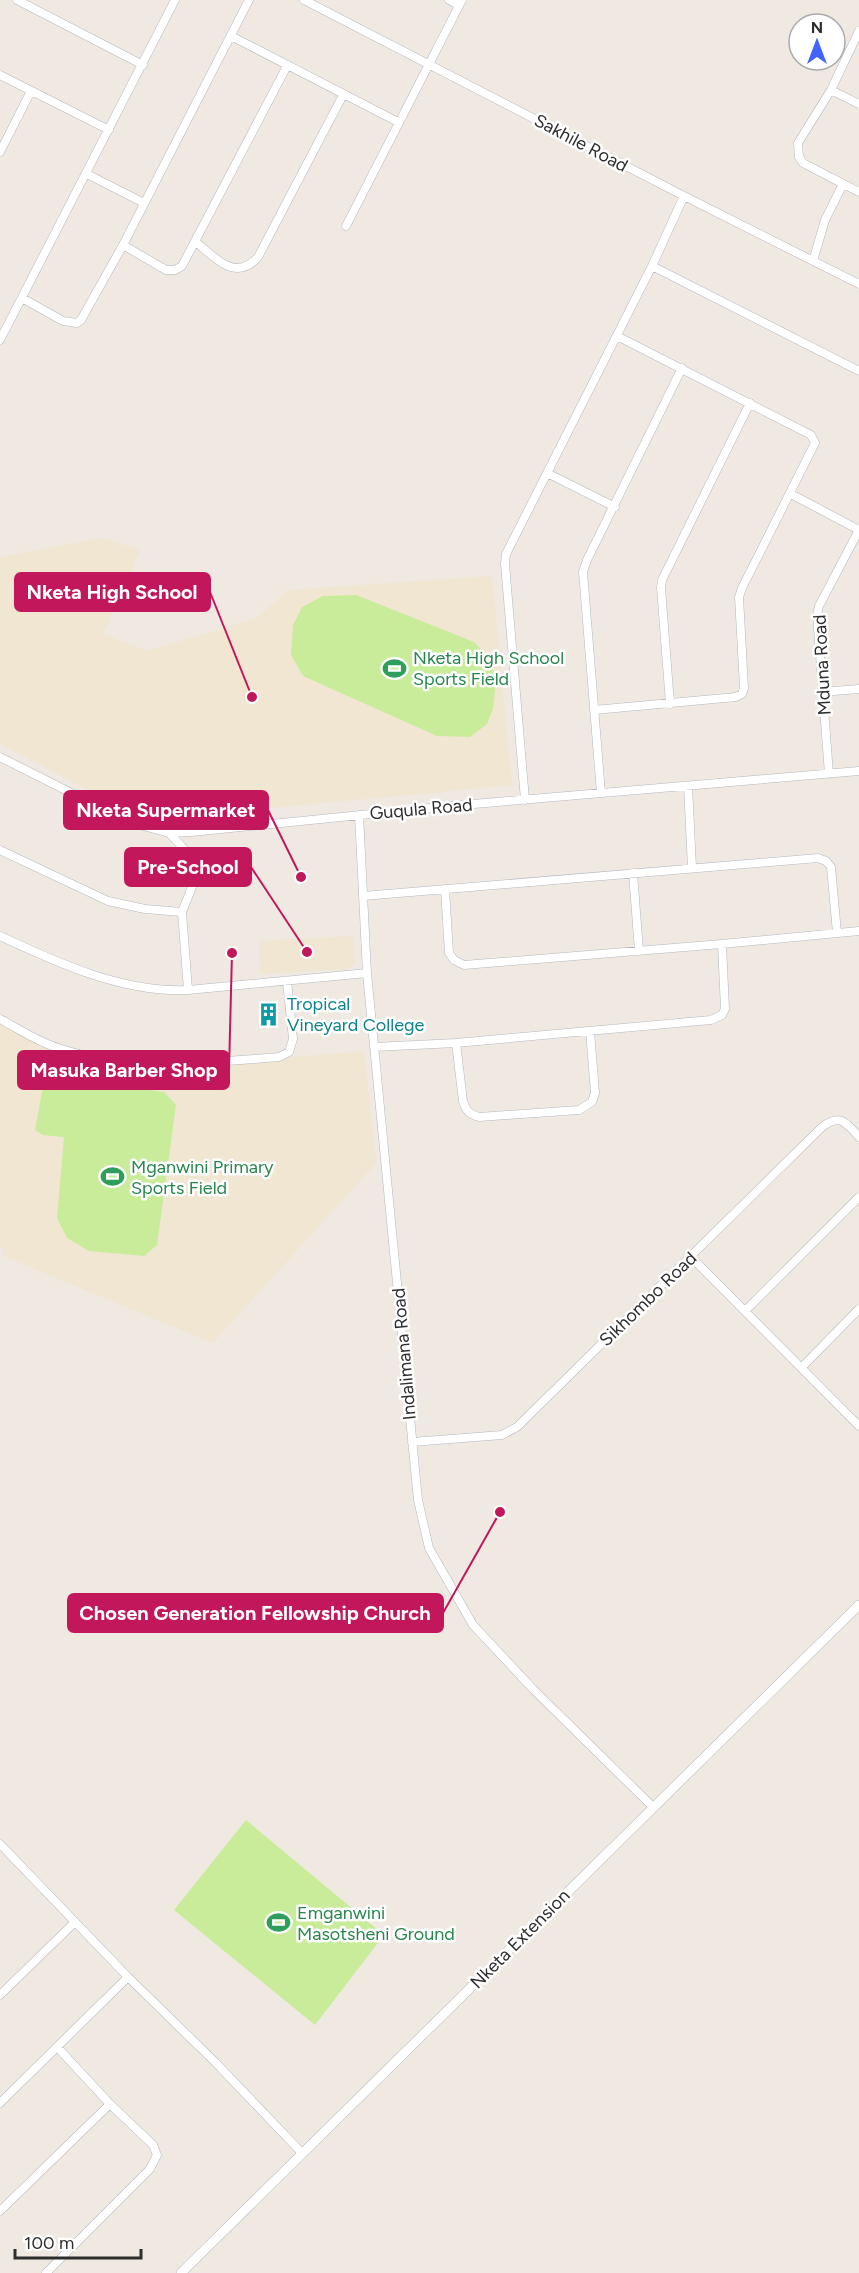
<svg xmlns="http://www.w3.org/2000/svg" width="859" height="2273" font-family="Figtree,sans-serif">
<rect width="100%" height="100%" fill="#efe9e1"/>
<path fill="#f0e6d1" d="M102,538l38,12 -37,84 44,17 110,-33 31,-28 204,-14 20,209 -337,32 -54,-10 -121,-63v-187z
M353,936l2,28 -7,5 -88,5 -1,-33z
M0,1023l56,28 66,21 242,-21 12,112 -163,180 -208,-86 -5,-12z"/>
<path fill="#c9ec9a" d="M356,595l118,47 16,17 6,21 -3,29 -6,15 -17,13 -33,-1 -134,-60 -12,-21 2,-30 9,-18 21,-11z
M45,1076l119,16 12,13 -19,140 -13,11 -55,-5 -22,-13 -10,-20 7,-81 -21,-2 -8,-5z
M246,1820l138,115 -69,90 -141,-115z"/>
<g fill="none" stroke-linecap="round" stroke-linejoin="round">
<defs>
<path id="minor" d="M17,0l126,65
M304,0l380,196 175,88
M449,0l10,5
M859,31l-28,59 -33,53 1,14 4,6 56,29
M231,36l167,86
M0,75l109,55
M831,90l28,14
M0,152l31,-61
M87,174l57,29
M346,226l116,-226
M195,241c19,16 40,42 63,16l85,-162
M123,245l43,25h9l7,-4 105,-200
M813,261l12,-41 18,-36
M652,266l207,105
M22,298l41,23 14,2 4,-3 42,-75 126,-245
M0,340l175,-340
M547,473l68,34
M791,494l68,36 -40,76 -2,9 12,159
M822,692l37,-3
M670,704l-9,-116 1,-8 88,-177
M594,710l142,-13 6,-3 2,-6 -5,-91 3,-9 73,-145 -4,-8 -194,-99
M0,757l117,59 19,8 33,9 22,-1 259,-26 409,-35
M688,786l4,82
M601,793l-18,-221 4,-12 95,-192
M525,800l-20,-236 1,-10 146,-288 32,-70
M359,815l8,158 51,527 11,48 44,77 60,64 120,118
M169,833l19,20 6,16 -2,18 -10,25 6,78
M0,850l108,51 37,8 37,3
M633,873l6,78
M445,889l4,64 5,7 10,5 258,-21 137,-13
M363,896l455,-38 8,3 5,6 6,66
M0,936c58,27 123,57 188,54l179,-17
M0,1019c19,10 38,23 58,29 77,25 143,15 221,9l10,-5 4,-13 -6,-58
M456,1043l7,58c3,10 6,13 16,16l100,-7 13,-8 3,-9 -5,-62
M374,1047l82,-4 255,-23 11,-5 3,-6 -3,-65
M691,1257l168,169
M745,1311l114,-114
M802,1367l57,-58
M412,1442l90,-7 15,-8 304,-299c18,-15 25,-6 38,9
M0,1844l128,133 87,85 87,91
M0,1995l75,-73
M0,2103l128,-126
M0,2211l110,-107
M46,2273l104,-104 7,-14 -4,-10 -43,-41 -52,-56"/>
<path id="tertiary" d="M181,2273l678,-668"/>
</defs>
<use href="#minor" stroke="#b4b7c1" stroke-width="9"/>
<use href="#tertiary" stroke="#b4b7c1" stroke-width="10"/>
<use href="#minor" stroke="#fff" stroke-width="8"/>
<use href="#tertiary" stroke="#fff" stroke-width="9"/>
</g>
<defs>
<symbol id="stadium-bare" viewBox="-9 -9 18 18"><path d="M0-5a6.5 5 0 1 0 0 10a6.5 5 0 1 0 0-10ZM-3.5-1.8h7v3.6h-7Z" fill="#2e9e5b" stroke="#fff" stroke-width="2.5" paint-order="stroke"/></symbol>
<symbol id="building-bare" viewBox="-9 -9 18 18"><path d="M-4-6H4V6H1V3H-1V6H-4ZM-2.5-4.3h1.7v1.8h-1.7ZM.8-4.3h1.7v1.8H.8ZM-2.5-1h1.7V.8h-1.7ZM.8-1h1.7V.8H.8Z" fill="#0f9aa8" stroke="#fff" stroke-width="2.5" paint-order="stroke"/></symbol>
</defs>
<g fill-rule="evenodd">
<use href="#stadium-bare" x="378" y="652" width="33" height="33"/>
<use href="#building-bare" x="252" y="998" width="33" height="33"/>
<use href="#stadium-bare" x="96" y="1160" width="33" height="33"/>
<use href="#stadium-bare" x="262" y="1906" width="33" height="33"/>
</g>
<g text-anchor="middle" stroke-width="5" stroke-linejoin="round" paint-order="stroke">
<g font-size="18" fill="#2e2e2e" stroke="#fff">
<text transform="translate(581 143) rotate(28)" y="6">Sakhile Road</text>
<text transform="translate(822 665) rotate(-93)" y="6">Mduna Road</text>
<text transform="translate(421 809) rotate(-5)" y="6">Guqula Road</text>
<text transform="translate(648 1299) rotate(-44)" y="6">Sikhombo Road</text>
<text transform="translate(404 1354) rotate(-95)" y="6">Indalimana Road</text>
<text transform="translate(520 1939) rotate(-45)" y="6">Nketa Extension</text>
</g>
<g font-size="18" fill="#27864d" stroke="#fff" text-anchor="start">
<text x="413" y="664">Nketa High School<tspan x="413" dy="21">Sports Field</tspan></text>
<text x="131" y="1173">Mganwini Primary<tspan x="131" dy="21">Sports Field</tspan></text>
<text x="297" y="1919">Emganwini<tspan x="297" dy="21">Masotsheni Ground</tspan></text>
</g>
<g font-size="18" fill="#0d838f" stroke="#fff" text-anchor="start">
<text x="287" y="1010">Tropical<tspan x="287" dy="21">Vineyard College</tspan></text>
</g>
</g>
<path fill="none" stroke="#c2185b" stroke-width="2" d="M252 697L210 592M301 877L268 810M307 952L251 867M232 953L229 1070M500 1512L443 1613"/>
<g fill="#c2185b" stroke="#fff" stroke-width="2">
<circle cx="252" cy="697" r="6"/>
<circle cx="301" cy="877" r="6"/>
<circle cx="307" cy="952" r="6"/>
<circle cx="232" cy="953" r="6"/>
<circle cx="500" cy="1512" r="6"/>
</g>
<g fill="#c2185b" stroke="#c2185b" stroke-width="2">
<rect x="15" y="573" width="195" height="38" rx="6"/>
<rect x="64" y="791" width="204" height="38" rx="6"/>
<rect x="125" y="848" width="126" height="38" rx="6"/>
<rect x="18" y="1051" width="211" height="38" rx="6"/>
<rect x="68" y="1594" width="375" height="38" rx="6"/>
</g>
<g font-size="20" text-anchor="middle" font-weight="bold" fill="#fff">
<text x="112" y="599">Nketa High School</text>
<text x="166" y="817">Nketa Supermarket</text>
<text x="188" y="874">Pre-School</text>
<text x="124" y="1077">Masuka Barber Shop</text>
<text x="255" y="1620">Chosen Generation Fellowship Church</text>
</g>
<g transform="translate(817 42)"><circle r="28" fill="#ffffff" stroke="#ababab" stroke-width="1.5"/>
<path d="M0-4.5L10 22L0 15L-10 22Z" fill="#4264fb"/>
<text y="-9" font-size="16" font-weight="bold" text-anchor="middle" fill="#2e2e2e">N</text>
</g>
<path d="M15 2249v9h126v-9" fill="none" stroke="#2e2e2e" stroke-width="3"/>
<text x="24" y="2249" font-size="18" fill="#2e2e2e" stroke="#ffffff" stroke-width="4.5" paint-order="stroke">100 m</text>
</svg>
